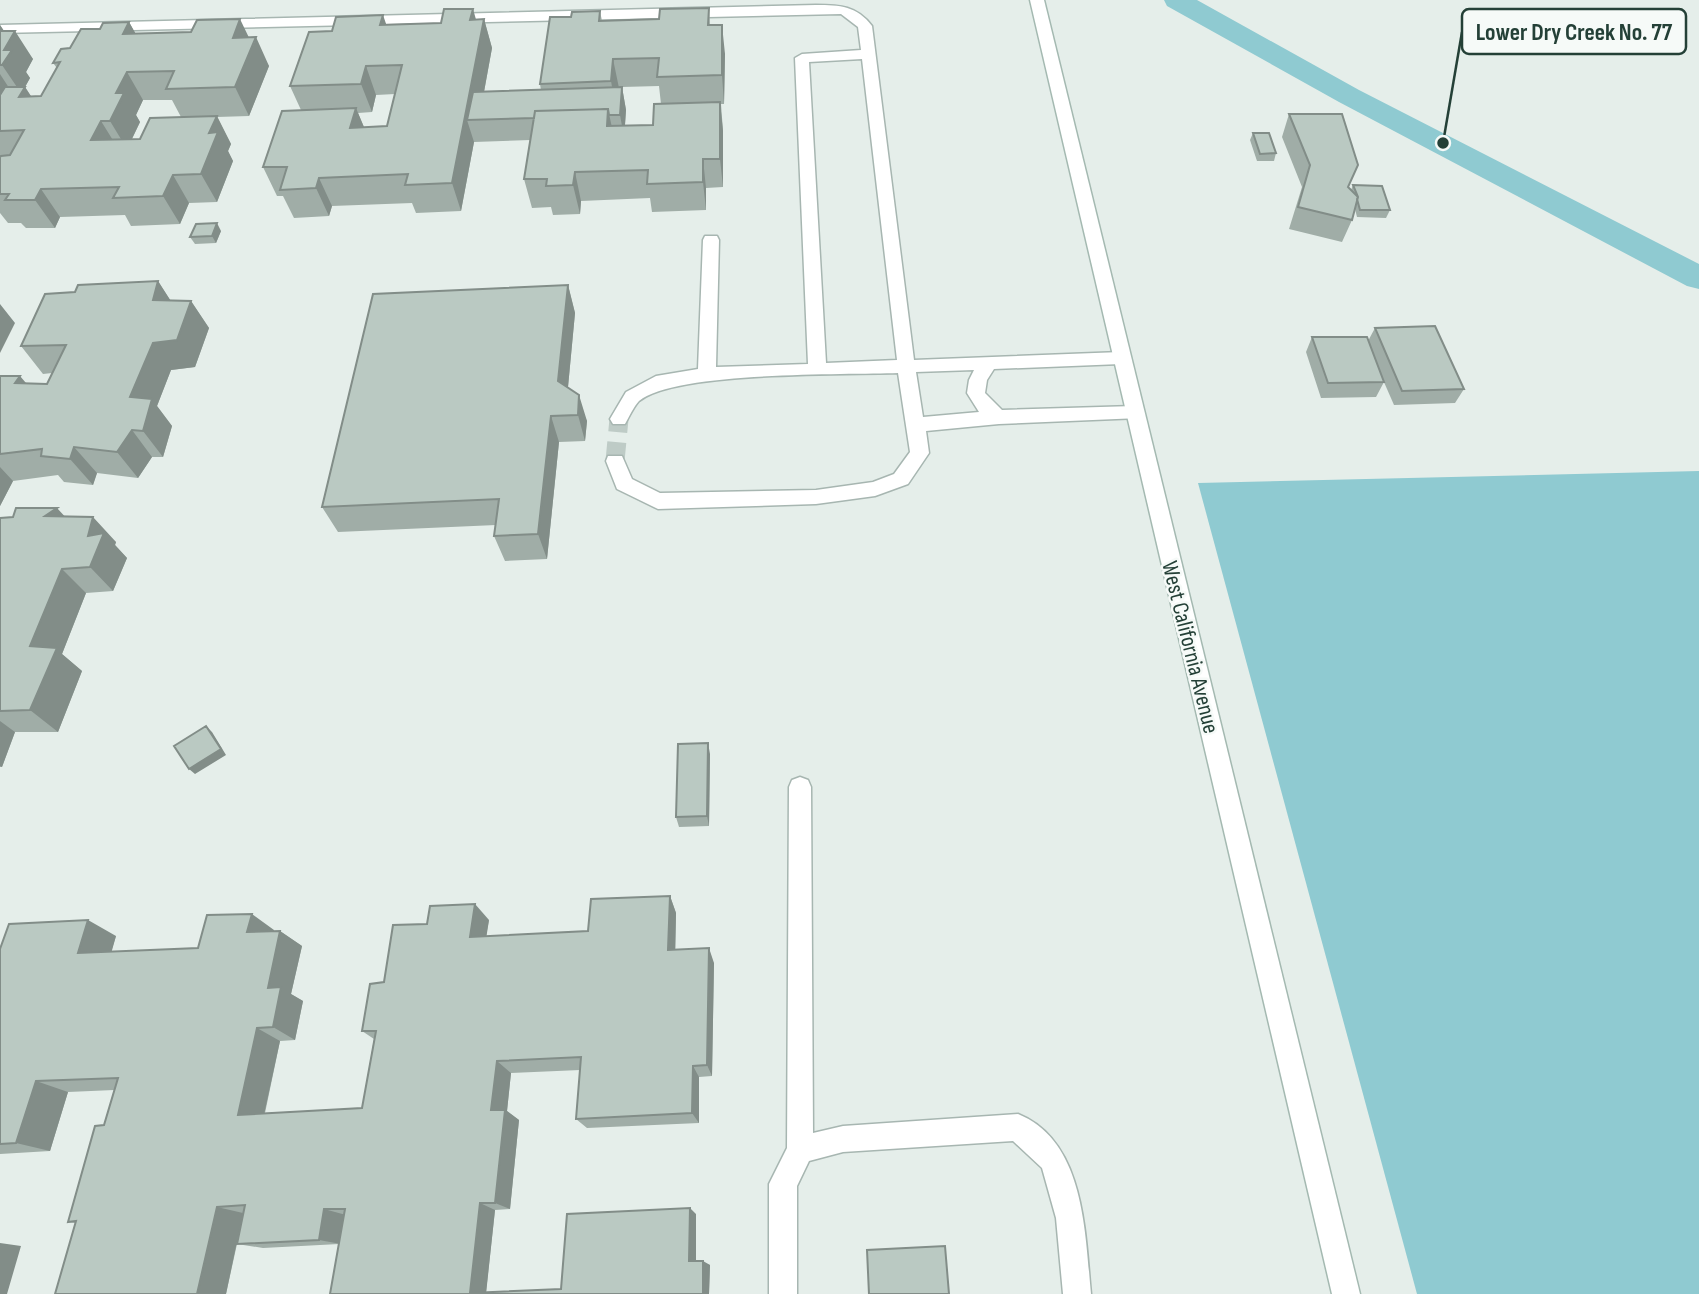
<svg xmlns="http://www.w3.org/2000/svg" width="1699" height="1294" font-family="'Sofia Sans Condensed',sans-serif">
<rect width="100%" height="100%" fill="#e5eeea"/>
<path fill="#8fcad1" d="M1699,471v823h-282l-219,-811z"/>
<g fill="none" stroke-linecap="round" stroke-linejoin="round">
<path fill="#8fcad1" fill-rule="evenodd" d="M1164,0h33l162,90 340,174v25l-12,-3 -348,-184 -172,-96z"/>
<path stroke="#becbc6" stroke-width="19" stroke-dasharray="19 10" stroke-linecap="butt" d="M615,461l4,-42"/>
<defs>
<path id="street" d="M816,5c24,0 41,1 56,21l42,334 207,-8 6,2 3,4 -3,4 -6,2 -127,5 -7,11 -2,13 17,17 132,-4 6,2 3,5 -3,5 -141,6 -73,7 3,22 -21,31 -33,12 -59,8 -158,5 -41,-20 -11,-28 2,-5h14l10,23 28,14 156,-3 57,-8 21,-8 16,-22 -12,-79c-53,2 -223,-2 -259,28 -5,5 -10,16 -14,23h-12l-3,-5 16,-27 30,-16 42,-7 5,-129 2,-4h12l2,4 -3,127 92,-3 -13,-306 7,-4 59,-4 -3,-23 -17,-13 -841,19v-8zM862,59l35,301 -71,3 -17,-301zM974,370l-5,10 -2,13 12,19 -56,5 -7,-45z
M800,777l8,3 3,7 2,346 30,-7 175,-12c67,27 67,119 73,180h-28l-7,-76 -14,-50 -29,-27 -170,11 -34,9 -12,25v108h-28v-110l18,-36 2,-361 3,-7z"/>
<path id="secondary" d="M1030,0h14l316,1294h-28z"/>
</defs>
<use href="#street" stroke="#a7b6b1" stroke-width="3"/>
<use href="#secondary" stroke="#a4b9b1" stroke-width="3"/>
<use href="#street" fill="#fff" fill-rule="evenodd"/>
<use href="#secondary" fill="#fff" fill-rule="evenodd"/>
</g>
<path fill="#a0ada7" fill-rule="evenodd" d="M709,8l1,17 15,29 -1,50h-3l2,27v56l-17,1v22l-54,2 -2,-14 -69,3 -1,13 -27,1 -2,-8 -19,1 -8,-29 6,-39 -56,2 -13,69 -45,2 -4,-10 -80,3 -3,10 -35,2 -11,-22h-6l-14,-29 38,-57 -11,-24 42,-55 54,-7 55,-1 43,-4 8,29 -8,44 57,-2 -1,-6 31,-67 29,-6 2,10 57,-2zM659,86l2,18 -8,21 -28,1 1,-16 -4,-23zM395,94l-8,32 -23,1 -6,-14 14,-1 4,-17z
M129,22l6,11 114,4 20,29 -20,50 -32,1 14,27 -3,7 5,10 -16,41 -28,1 -9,21 -49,2 -6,-11 -65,2 -5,11h-29l-5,-5h-13l-8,-10v-188l4,6 29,28 -7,13 4,6 -5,9 6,9h10l16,-28 -4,-5 17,-15 30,-19zM143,100h29l9,17 -41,22h-8l8,-17 -4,-7z
M1289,114l62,76 2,-5 37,25 -4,8 -29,-1 -2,-8 -3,11 -10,22 -53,-13 13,-42 -20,-50z
M1253,133l23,20 -2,8h-17l-7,-21z
M221,231l-5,12 -21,1 -5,-7z
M158,281l12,19 21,1 18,27 -14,39 -24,3 -14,36 15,20 -9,31h-11l-14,21 -41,-5 -4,12 -29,-3 -6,-7 -45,6 -13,25v-130l26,8h21l5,-11 -9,1 -22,-28 54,-54z
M568,285l7,28 -7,74 19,34 -2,20 -26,1 -12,117 -42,2 -11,-25 2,-11 -158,7 -16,-25z
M1375,328l89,61 -9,14 -61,2 -14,-32 4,9 -8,15 -55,1 -15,-46 6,-15 56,4z
M65,517l51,25 -1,3 12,13 -14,33 -27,2 -24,61 20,17 -24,61h-43l-13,35h-2v-249z
M710,754l-1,72 -30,1 -3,-10z
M670,896l6,17 -1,37 39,13 -2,113 -13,1v46l-112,5 -11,-9 4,-49 -69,3 -4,38 12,9 -9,89 -15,1 -9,82 75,-3 135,-75v47l14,4 -1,29h-379l9,-50 -76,4 -26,-4 -11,50 -151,-71 -7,-1 36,-97 10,-35 -46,2 -18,59 -50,3v-205l116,-13 -5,16 87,-4 76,-18v1h6l22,15 -11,48 12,7 -8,39 -15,1 -15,72 97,-5 12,-69 -12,-8 22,-49 105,-62 -3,16 102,-5z"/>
<path fill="#828d88" d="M473,9l8,28 -11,-17z
M383,15l10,29 -13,-19z
M240,19l13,27 3,-9 13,29 -20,50 -14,-29 -2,-49z
M484,19l8,29 -13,71 -12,1 7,22 -13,69 -9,-28z
M129,22l16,28 -22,-16z
M0,25l10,15 5,-9 18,28 -7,13 4,6 -5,9 18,28 -24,-18 2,-4 -19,-28 2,-15 -4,-13z
M722,25l3,29 -1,50 -2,-29z
M613,59l6,29 -3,22 -5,-29z
M366,66l10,29 -4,17 -11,-28z
M127,72l16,28 -7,15 4,7 -13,27 -17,-28 6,-28z
M0,74l13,20 -13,22z
M622,87l4,23 -2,27 -4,-22z
M720,102l3,29v56l-3,-28z
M356,108l12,29 -18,-9z
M608,109l6,28 -7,-11z
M217,116l14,28 -3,7 5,10 -16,41 -16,-28 8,-41z
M101,121l18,29 -28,-10z
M703,159l3,29v22l-3,-28z
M575,172l6,29 -1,13 -7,-29z
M173,175l16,28 -9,21 -17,-28z
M319,178l13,28 -3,10 -13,-28z
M41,189l19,28 -5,11 -20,-28z
M217,223l4,8 -5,12 -4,-7z
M158,281l18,28 -23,-9z
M568,285l7,28 -9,95 -8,-27z
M191,301l18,27 -14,39 -24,3 -14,36 15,20 -9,31 -20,-26 -13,-34 23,-54z
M0,304l15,19 -15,30z
M20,376l23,27 -28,-20z
M579,395l8,26 -2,20 -7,-26z
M551,416l8,26 -12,117 -9,-25z
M132,430l20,27 -14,21 -21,-26z
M74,447l23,26 -4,12 -23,-26z
M0,467l13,14 -13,25z
M57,508l23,25 -35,-17z
M93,517l23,25 -1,3 12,13 -14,33 -23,-24 -2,-31z
M62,569l24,24 -24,61 20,17 -24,61 -28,-22v-64z
M0,721l15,11 -13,35 -2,-1z
M206,726l6,6 14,23 -31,19 -6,-5z
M708,743l2,11 -1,72 -2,-10z
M670,896l6,17 -1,52 -7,-15z
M475,904l14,16 -5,32 -14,-15z
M252,914l22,16 -4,18 -23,-16z
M88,920l28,16 -9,32 -29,-15z
M280,931l22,15 -11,48 12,7 -8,39 -22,-13 -5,-39z
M709,948l5,15 -2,113 -5,-11z
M257,1028l23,13 -18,83 -24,-9z
M497,1061l14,12 -4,38 12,9 -9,89 -15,-6 -4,-93z
M693,1066l6,11v46l-7,-10z
M36,1081l32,11 -18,59 -34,-8z
M480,1203l15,7 -9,84 -16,-1z
M217,1207l26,6 -17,81h-29z
M690,1208l6,6v51l-7,-4z
M324,1209l22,6 -5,29 -22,-4z
M0,1243l21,3 -14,48h-7z
M703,1261l7,4 -1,29h-6z"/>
<path fill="#bac9c2" stroke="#828d88" stroke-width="2" d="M709,8l-1,17h14v50l-65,2 2,-19 -46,1 -2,22 -71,3 10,-67h21l1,-5 28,-1 -1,10 60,-2 1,-10z
M444,9h29l-3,11 14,-1 -32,164 -47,2 3,-11 -89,4 -3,10 -36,2 7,-23h-24l19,-56 74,-3 -6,20 37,-2 15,-61 -36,1 -5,18 -71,2 19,-54 23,-1 4,-14 47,-2 -3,10 61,-2z
M240,19l-7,19 23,-1 -21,50 -69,2 8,-18 -47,1 -11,21h8l-14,28h-9l-10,19 49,-1 10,-21 67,-2 -8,17 9,-1 -17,42 -28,1 -10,21 -50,2 6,-11 -78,2 -6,11h-30l4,-6h-9v-37l1,-1 9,-1 14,-25 -24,1v-36l5,-8h20l-6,10 22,-1 19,-34 -7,1 8,-14 9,-1 11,-19h19l3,-6 26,-1 -6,12 68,-2 6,-12z
M0,31h15l-11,19h8l-10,15h-2z
M622,87l-2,28h-11l-1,-6 -73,2 -1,7 -67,2 6,-28z
M720,102v57h-17v23l-56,2 1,-14 -73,2 -2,13 -27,1 1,-7h-23l11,-68 73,-2 -1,17 46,-1 1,-21z
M1289,114h53l16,51 -10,22 10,10 -6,23 -54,-13 12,-42z
M1253,133h16l7,20 -16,1z
M1353,185l29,1 8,24h-30l-3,-11 1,-2z
M217,223l-5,13 -22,1 6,-13z
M158,281l-5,19 38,1 -14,39 -24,3 -23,54 22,2 -9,32 -11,-1 -15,22 -43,-5 -4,12 -29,-3 1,-7 -42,5v-78h20l-5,7 32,1 19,-39 -45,1 24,-52 30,-2 3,-7z
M568,285l-10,96 21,14 -1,20 -27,1 -13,118 -44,2 5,-37 -177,8 51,-213z
M1435,326l29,63 -62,2 -27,-63z
M1312,337h55l17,45 -56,1z
M16,508h41l-12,8 48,1 -5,19 16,-3 -14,34 -28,2 -32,77 27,2 -27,62 -30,1v-193l13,-1z
M206,726l15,23 -32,20 -15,-23z
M708,743l-1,73 -31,1 2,-73z
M670,896l-2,54 41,-2 -2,117 -14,1 -1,47 -116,6 5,-62 -84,4 -6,49h14l-10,93h-15l-10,90 91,-4 6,-75 123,-6 -1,53h14v33h-373l15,-85h-21l-5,31 -82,4 8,-39 -28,2 -20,87h-142l21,-73 -8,1 27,-96 9,-1 14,-47 -82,3 -20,62 -16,1v-195l9,-25 79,-4 -10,33 120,-5 9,-33 45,-1 -5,18 33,-1 -12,57 13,-1 -8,40 -16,1 -19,87 124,-7 14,-77h-14l8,-47 14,-2 9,-57 34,-1 3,-18 45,-2 -5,33 118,-6 3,-32z
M945,1246l4,48h-80l-2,-44z"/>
<g text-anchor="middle" stroke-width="5" stroke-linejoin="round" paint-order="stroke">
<g font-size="23" fill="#244037" stroke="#f6faf8">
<text transform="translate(1191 647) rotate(76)" y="8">West California Avenue</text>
</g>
</g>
<path fill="none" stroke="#244037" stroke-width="2.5" d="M1443 143L1462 32"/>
<circle fill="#244037" stroke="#f6faf8" stroke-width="2.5" cx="1443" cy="143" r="7"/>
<rect fill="#f6faf8" stroke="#244037" stroke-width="2.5" x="1462" y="9" width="224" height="45" rx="7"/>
<g font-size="24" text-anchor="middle" font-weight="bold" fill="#244037">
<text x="1574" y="40">Lower Dry Creek No. 77</text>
</g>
</svg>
